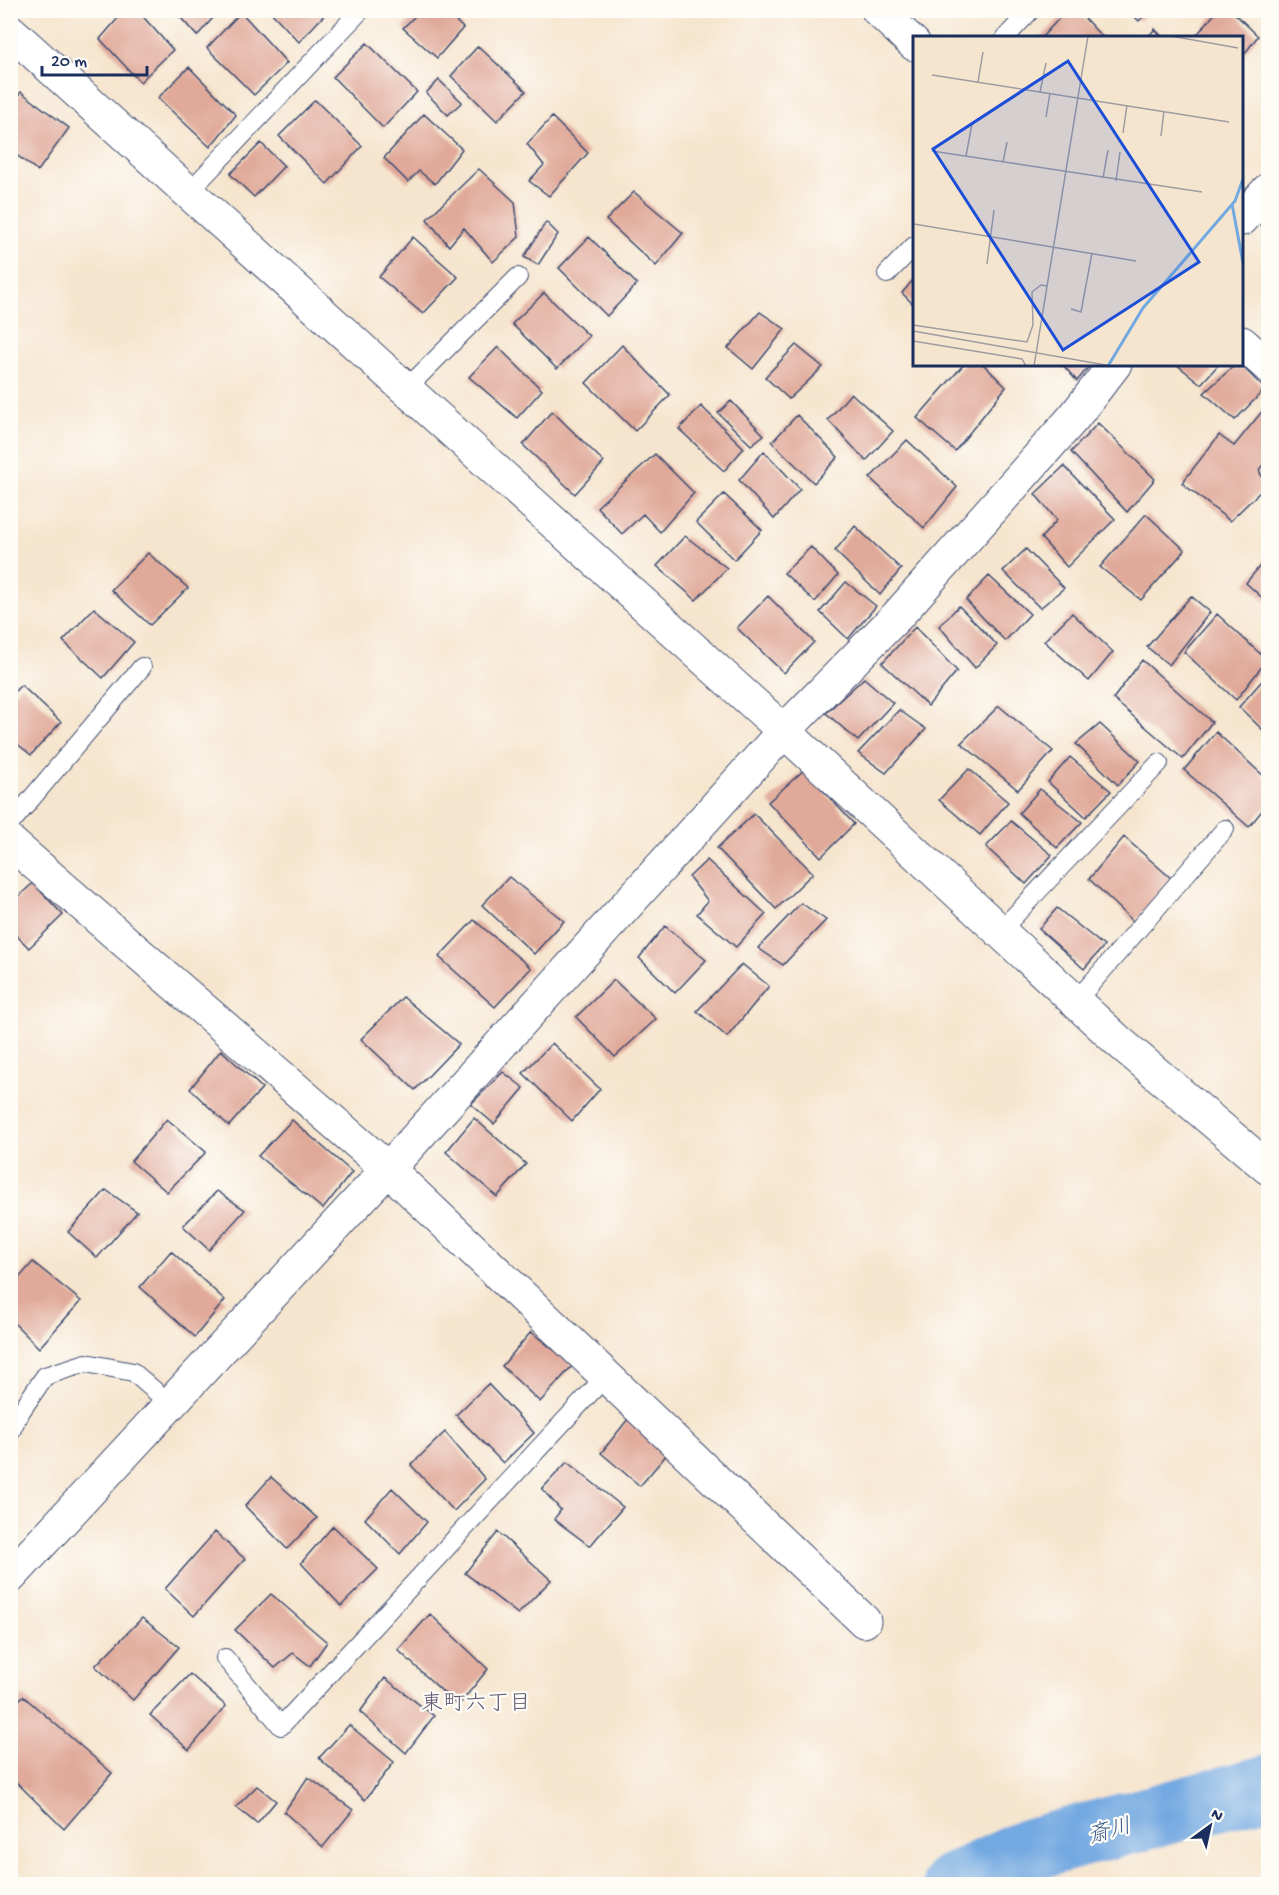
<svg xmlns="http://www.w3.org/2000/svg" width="1279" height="1895" font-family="'Gochi Hand','Klee One',sans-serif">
<rect width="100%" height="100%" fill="#fdfcf7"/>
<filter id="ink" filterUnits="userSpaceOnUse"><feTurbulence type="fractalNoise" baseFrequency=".0167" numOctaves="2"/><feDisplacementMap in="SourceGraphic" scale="12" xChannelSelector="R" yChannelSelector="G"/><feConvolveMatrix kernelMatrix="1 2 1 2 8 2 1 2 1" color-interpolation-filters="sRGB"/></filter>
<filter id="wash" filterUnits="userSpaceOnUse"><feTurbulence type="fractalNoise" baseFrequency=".008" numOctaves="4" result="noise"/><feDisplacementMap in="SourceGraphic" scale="24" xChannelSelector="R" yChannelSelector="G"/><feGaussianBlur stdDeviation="1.35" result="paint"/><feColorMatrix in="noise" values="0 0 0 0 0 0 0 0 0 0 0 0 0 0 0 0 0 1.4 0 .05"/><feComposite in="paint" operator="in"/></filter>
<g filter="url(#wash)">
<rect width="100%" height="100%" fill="#f6e5ce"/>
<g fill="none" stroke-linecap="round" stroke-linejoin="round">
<path stroke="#73a9e1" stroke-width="63" d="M954,1884l74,-34 240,-64"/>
</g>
<g id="blocks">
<path fill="#e0a999" d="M125,10h12l36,40 -33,32 -40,-43z
M174,10h46l-23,26z
M269,10h60l-30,32z
M421,10h24l18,18 -26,30 -34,-30z
M1067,10h10l26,28h-62z
M1128,10h22l-11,11z
M1218,10h13l27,26 -16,21v-19h-48z
M241,12l46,51 -33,32 -47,-47z
M1155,29l8,9h-16z
M367,43l50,49 -34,36 -50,-51z
M478,46l48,45 -29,30 -46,-45z
M189,67l47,48 -26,32 -52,-49z
M439,80l23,22 -14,13 -22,-22z
M21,92l48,36 -31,43 -28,-21v-45z
M315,100l47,46 -35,38 -48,-48z
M424,114l38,35 -27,35 -16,-13 -11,11 -24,-24z
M552,117l36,36 -39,43 -20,-15 15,-16 -17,-21z
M261,143l23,23 -30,31 -24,-23z
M479,169l36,33 4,35 -26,25 -29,-34 -15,18 -22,-27z
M634,192l49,41 -27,33 -50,-46z
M546,222l12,12 -20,31 -14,-8z
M413,237l45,40 -35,37 -44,-37z
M589,237l48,47 -30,32 -48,-48z
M914,279v26l-12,-12z
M544,293l45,43 -32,33 -45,-45z
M760,312l25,17 -32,40 -25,-21z
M622,345l48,50 -35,36 -49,-48z
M796,345l27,22 -34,32 -24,-22z
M498,347l44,43 -25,28 -48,-41z
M964,364h19l23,23 -51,64 -38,-33z
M1062,364h29l-14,17z
M1176,364h43l-18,20z
M1236,364h4l25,25 -30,31 -31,-27z
M851,393l42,38 -27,30 -38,-41z
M731,401l33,34 -13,10 -33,-32z
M1268,404v54l-9,12 7,16 -36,35 -48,-38 37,-48 15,11z
M701,406l43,42 -20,23 -45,-42z
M552,411l52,51 -29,32 -52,-49z
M797,415l41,42 -24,26 -42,-41z
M1098,423l57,56 -28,33 -56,-60z
M907,440l50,47 -33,41 -54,-50z
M764,451l36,38 -26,30 -35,-39z
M655,454l39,39 -34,39 -17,-18 -21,20 -25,-27z
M1064,466l51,53 -48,48 -26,-29 16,-18 -22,-26z
M724,494l38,36 -28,30 -38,-38z
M1146,514l39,36 -44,50 -41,-33z
M855,526l46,43 -21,26 -45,-44z
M685,536l42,32 -31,32 -39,-34z
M811,547l27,28 -23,27 -31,-29z
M1026,549l38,39 -24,20 -37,-37z
M148,553l40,35 -38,37 -39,-35z
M1268,556v47l-22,-20z
M989,576l41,38 -25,27 -39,-41z
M846,582l30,24 -28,33 -28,-27z
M768,596l46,46 -30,31 -47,-45z
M1191,596l19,16 -41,53 -22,-18z
M959,606l38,39 -22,23 -36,-42z
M94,608l40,34 -31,36 -40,-37z
M1072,613l41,39 -24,29 -45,-40z
M1217,614l50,46 -31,40 -52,-48z
M915,627l42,44 -29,35 -46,-43z
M1142,660l70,62 -29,37 -70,-60z
M1268,674v61l-29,-28z
M864,678l29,25 -35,38 -32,-28z
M21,685l40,37 -30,33 -21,-17v-42z
M999,706l54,45 -35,39 -57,-47z
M899,710l27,19 -40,44 -28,-20z
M1100,724l40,37 -22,24 -42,-41z
M1216,732l52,48v23l-19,24 -65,-57z
M1070,757l41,34 -25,26 -38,-35z
M969,769l39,33 -28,33 -41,-35z
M804,770l50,54 -33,33 -53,-55z
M1040,789l42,33 -25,26 -38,-35z
M754,814l59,59 -37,36 -59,-61z
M1011,821l41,34 -26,29 -40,-37z
M1124,837l48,42 -38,43 -45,-43z
M707,860l59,54 -30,33 -39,-33 11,-13 -19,-24z
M509,877l55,44 -30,33 -52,-49z
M33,883l30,32 -34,33 -19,-19v-25z
M801,903l25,17 -43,45 -25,-17z
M1057,908l47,38 -20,23 -45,-40z
M474,920l57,48 -36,39 -56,-50z
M665,926l41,34 -31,33 -36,-35z
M742,964l27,22 -42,51 -30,-26z
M614,980l42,39 -41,38 -39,-40z
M403,997l56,47 -44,46 -54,-51z
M552,1043l48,46 -28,32 -49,-48z
M221,1050l41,38 -33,38 -39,-37z
M503,1072l21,16 -30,36 -23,-20z
M474,1118l52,46 -29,33 -51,-45z
M167,1119l39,33 -39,40 -36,-31z
M292,1120l60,52 -29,37 -65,-53z
M106,1190l31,22 -40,46 -29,-26z
M217,1191l28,19 -36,40 -26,-24z
M171,1251l54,49 -30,37 -55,-50z
M33,1262l48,39 -42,47 -29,-29v-31z
M531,1332l42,33 -33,37 -38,-36z
M488,1384l46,49 -31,30 -47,-48z
M628,1419l40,34 -28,33 -39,-33z
M445,1432l40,47 -31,32 -43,-46z
M567,1462l56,45 -33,39 -36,-27 7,-9 -19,-21z
M271,1477l46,41 -30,31 -42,-43z
M392,1488l35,34 -27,32 -35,-35z
M333,1526l45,43 -37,37 -40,-43z
M215,1532l30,27 -51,57 -29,-27z
M498,1532l53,48 -33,34 -53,-41z
M271,1594l56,48 -17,24 -17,-13 -18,15 -40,-38z
M430,1614l58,55 -30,37 -60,-56z
M142,1618l37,29 -46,53 -38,-34z
M190,1674l36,32 -37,44 -39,-35z
M385,1678l49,38 -28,37 -46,-41z
M23,1696l89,77 -48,56 -54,-53v-67z
M349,1725l45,37 -29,38 -46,-42z
M308,1777l45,33 -30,37 -39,-35z
M257,1786l19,15 -19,23 -21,-17z"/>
</g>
</g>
<g filter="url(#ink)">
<use href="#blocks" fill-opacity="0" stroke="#3c4a6f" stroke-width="1.5"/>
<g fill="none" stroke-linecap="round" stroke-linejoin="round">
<defs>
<path id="lane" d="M1005,38l26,-28
M189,192l172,-182
M887,274l27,-28
M407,388l111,-111
M10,824l132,-157
M1001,930l158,-167
M1076,1001l149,-172
M10,1433l9,-19 26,-38 41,-13 47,9 37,32
M225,1658l56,68 325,-350"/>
<path id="street" d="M878,10l36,34
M10,31l774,700 333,309 151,128
M1242,219l26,-29
M1242,343l26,23
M10,842l378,327 476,452
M10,1577l378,-408 396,-438 114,-116 176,-198 41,-53"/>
</defs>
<use href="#lane" stroke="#3c4a6f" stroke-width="20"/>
<use href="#street" stroke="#3c4a6f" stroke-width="35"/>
<use href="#lane" stroke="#fff" stroke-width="18"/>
<use href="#street" stroke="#fff" stroke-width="33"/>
</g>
</g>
<g text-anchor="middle" stroke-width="4.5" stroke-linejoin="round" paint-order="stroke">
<g font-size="22" fill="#605a73" stroke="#fdfcf7">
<text x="476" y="1709">東町六丁目</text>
</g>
<g font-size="22" font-style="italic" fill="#3a5a8c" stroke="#fdfcf7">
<text transform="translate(1109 1829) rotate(-15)" y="8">斎川</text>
</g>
</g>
<g transform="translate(913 36)">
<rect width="330" height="330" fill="#f6e5ce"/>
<path fill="none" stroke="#73a9e1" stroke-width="3" d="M319,168l11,59M195,330l35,-58 92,-107 8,-22"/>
<path fill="none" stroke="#9e9ca1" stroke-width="1.5" d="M258,0l67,12M19,39l297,47M65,46l5,-30M127,56l6,-29M133,81l4,-24M210,97l4,-28M248,100l3,-25M19,115l270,41M53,120l6,-32M90,126l4,-20M190,142l5,-28M203,145l4,-29M1,188l222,37M74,228l7,-54M158,273l10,3 11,-59M0,289l114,17 6,-17 -1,-33 9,-7 6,1M0,295l198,35M0,305l109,18 4,7M121,330l54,-330"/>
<path fill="#1d4ed8" fill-opacity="0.15" stroke="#1d4ed8" stroke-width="3" d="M155,25l131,201 -136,88 -130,-201z"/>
<rect width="330" height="330" fill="none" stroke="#1b2f5e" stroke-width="3"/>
</g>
<rect width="1279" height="1895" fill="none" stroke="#fdfcf7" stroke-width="36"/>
<g transform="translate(1210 1826) rotate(33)" stroke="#fdfcf7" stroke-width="4.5" paint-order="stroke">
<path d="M0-4.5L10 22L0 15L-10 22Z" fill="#1b2f5e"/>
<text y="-9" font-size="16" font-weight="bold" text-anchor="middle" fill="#1b2f5e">N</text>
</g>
<path d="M42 66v9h105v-9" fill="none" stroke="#1b2f5e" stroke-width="3"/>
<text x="51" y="66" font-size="18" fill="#1b2f5e" stroke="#fdfcf7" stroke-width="4.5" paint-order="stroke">20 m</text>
</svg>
